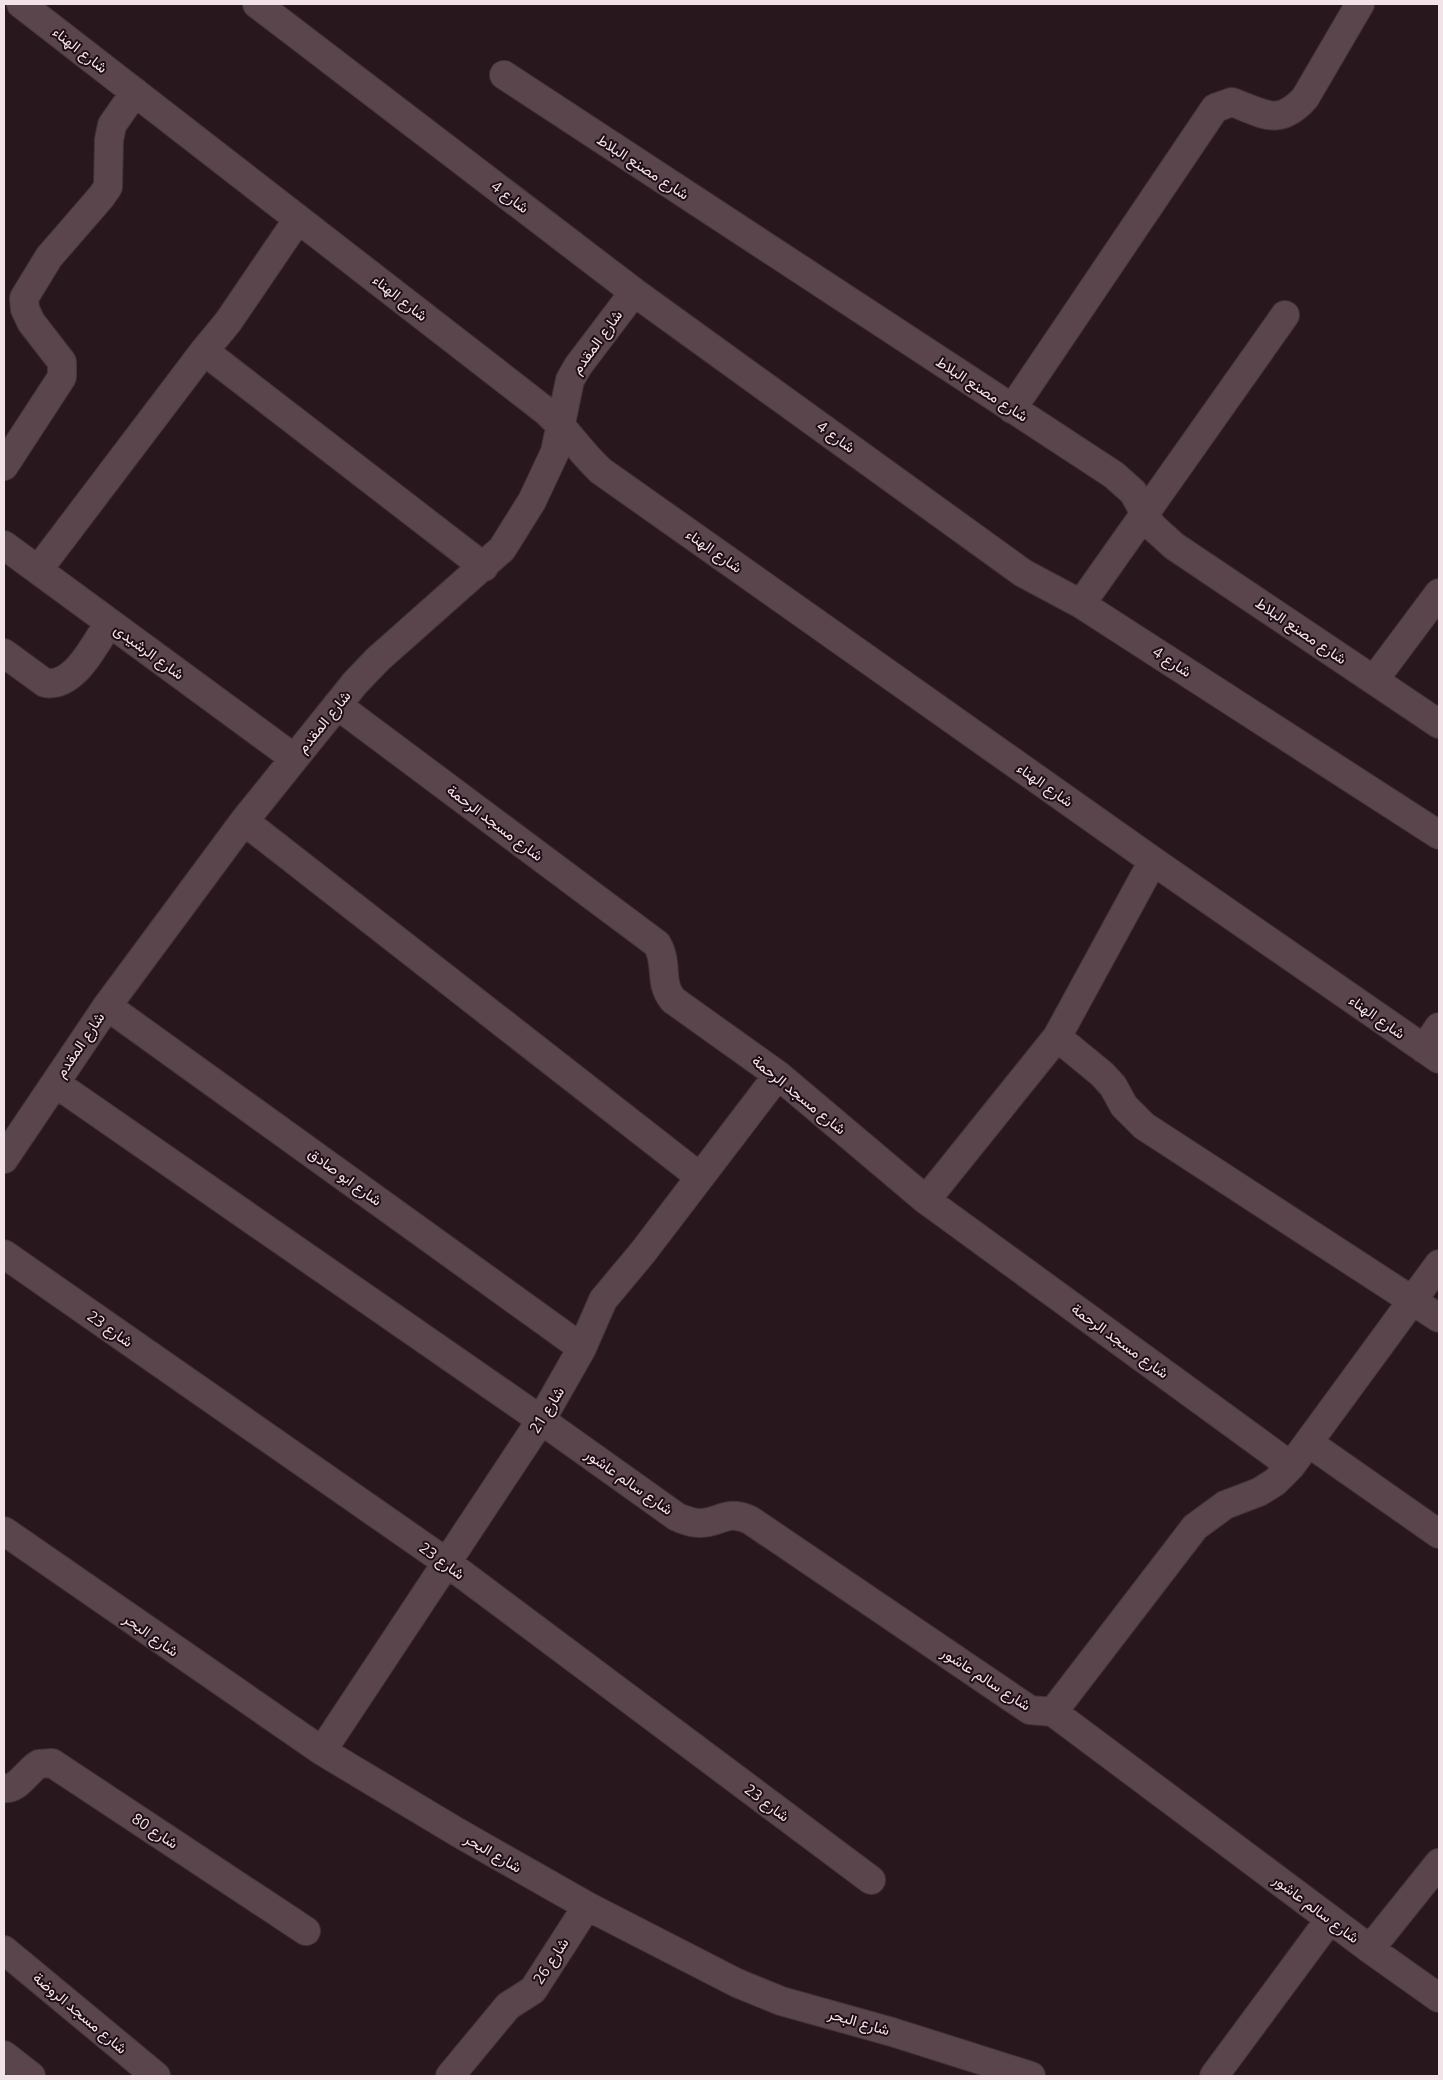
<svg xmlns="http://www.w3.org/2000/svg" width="1443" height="2080" font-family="'Open Sans',Vazirmatn,sans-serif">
<rect width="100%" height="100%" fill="#29171e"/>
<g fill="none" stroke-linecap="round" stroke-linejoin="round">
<defs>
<path id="minor" d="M21,4l526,408c20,18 34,41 54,59l552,390 286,198
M257,4l377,288 389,281 58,31 358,231
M504,75l610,400 19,17 19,34 22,20 265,178
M204,351l280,216
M1012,409l203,-301 17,-6c32,12 47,25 73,-4l55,-94
M4,466l58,-89v-15l-31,-40 -6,-13 -1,-11 25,-41 52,-60 7,-10 1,-47 3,-15 23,-33
M4,545l290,213
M38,570l166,-219 24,-29 70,-103
M1081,604l204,-289
M4,653l41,30c30,5 50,-40 64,-60
M1374,680l65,-87
M337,705l320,239c12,20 1,38 16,56l105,75 148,125 365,266
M244,821l456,356
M107,1006l475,342
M1057,1037l45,37 11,12 11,20 20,20 295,192
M1424,1049l15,-22
M55,1083l486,337 136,97c8,3 14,6 23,6 21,0 25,-14 50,-3l268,182 12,8 23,2 317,237 69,49
M4,1159l103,-153 137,-185 111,-138 23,-24 124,-110 30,-48 23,-49 15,-72 8,-14 56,-74
M926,1200l131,-163 96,-176
M4,1254l442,308 425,318
M1309,1443l130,91
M4,1531l318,220 135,81 130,74 150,77 44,18 111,31 139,44
M1053,1712l142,-185 30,-22 34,-13 16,-10 16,-16 148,-202
M322,1751l219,-331 41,-72 21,-48 40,-48 135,-177
M4,1788c14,2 24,-18 35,-24l13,-1 254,168
M1370,1949l69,-86
M4,1950l152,126
M4,2055l27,21
M450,2076l58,-70 25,-16 54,-84
M1214,2076l116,-157"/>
</defs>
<use href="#minor" stroke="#423439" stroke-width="30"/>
<use href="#minor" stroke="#5b454d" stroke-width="28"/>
</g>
<g text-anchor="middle" stroke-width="4" stroke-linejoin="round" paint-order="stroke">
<g font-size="15" fill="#f1e3e8" stroke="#1f0d15">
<text transform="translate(80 50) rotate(38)" y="5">شارع الهناء</text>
<text transform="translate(643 167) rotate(33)" y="5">شارع مصنع البلاط</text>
<text transform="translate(510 197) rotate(37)" y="5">شارع 4</text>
<text transform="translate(400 298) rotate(38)" y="5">شارع الهناء</text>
<text transform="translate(597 342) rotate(-54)" y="5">شارع المقدم</text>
<text transform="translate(982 389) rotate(33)" y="5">شارع مصنع البلاط</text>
<text transform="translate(836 437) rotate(36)" y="5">شارع 4</text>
<text transform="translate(714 551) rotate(35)" y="5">شارع الهناء</text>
<text transform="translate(1301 631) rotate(34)" y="5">شارع مصنع البلاط</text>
<text transform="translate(149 652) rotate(36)" y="5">شارع الرشيدى</text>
<text transform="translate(1172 662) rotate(33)" y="5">شارع 4</text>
<text transform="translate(324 722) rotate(-51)" y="5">شارع المقدم</text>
<text transform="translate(1045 785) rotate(35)" y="5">شارع الهناء</text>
<text transform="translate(495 823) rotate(37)" y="5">شارع مسجد الرحمة</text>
<text transform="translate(1377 1017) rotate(35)" y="5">شارع الهناء</text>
<text transform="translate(80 1045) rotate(-56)" y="5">شارع المقدم</text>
<text transform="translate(799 1095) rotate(39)" y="5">شارع مسجد الرحمة</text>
<text transform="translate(345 1177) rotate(36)" y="5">شارع ابو صادق</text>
<text transform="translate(110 1329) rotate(35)" y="5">شارع 23</text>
<text transform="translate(1120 1341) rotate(36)" y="5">شارع مسجد الرحمة</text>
<text transform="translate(547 1410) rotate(-58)" y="5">شارع 21</text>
<text transform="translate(629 1482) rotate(35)" y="5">شارع سالم عاشور</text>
<text transform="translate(442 1561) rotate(36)" y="5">شارع 23</text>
<text transform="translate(151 1635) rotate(35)" y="5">شارع البحر</text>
<text transform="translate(986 1679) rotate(33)" y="5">شارع سالم عاشور</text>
<text transform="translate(767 1803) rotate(37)" y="5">شارع 23</text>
<text transform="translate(155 1831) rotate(33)" y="5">شارع 80</text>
<text transform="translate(493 1853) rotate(30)" y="5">شارع البحر</text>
<text transform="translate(1316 1909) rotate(37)" y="5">شارع سالم عاشور</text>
<text transform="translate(551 1961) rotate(-57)" y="5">شارع 26</text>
<text transform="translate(80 2013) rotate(40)" y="5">شارع مسجد الروضة</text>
<text transform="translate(859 2022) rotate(16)" y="5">شارع البحر</text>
</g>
</g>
<rect width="1443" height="2080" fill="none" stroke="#f1e3e8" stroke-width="10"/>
</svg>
